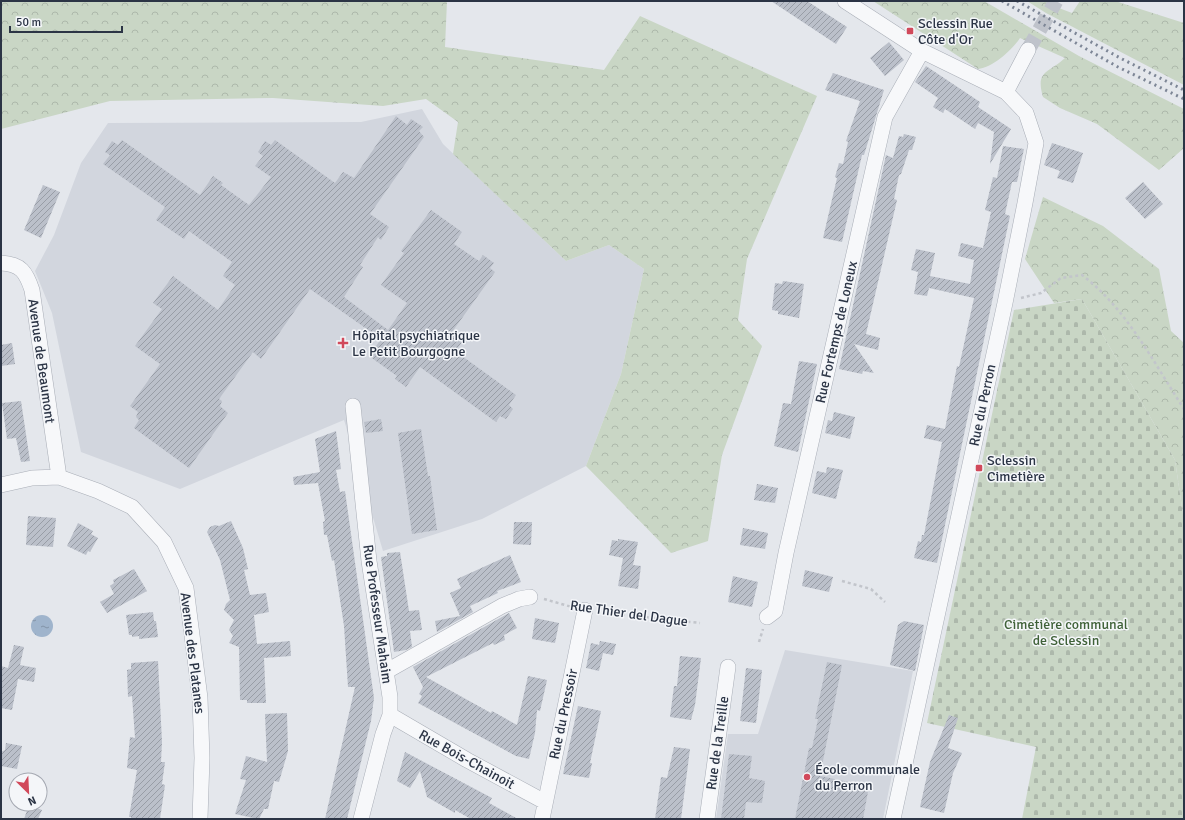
<svg xmlns="http://www.w3.org/2000/svg" width="1185" height="820" font-family="Signika,sans-serif">
<defs>
<pattern id="forest-crowns" width="20" height="18" patternUnits="userSpaceOnUse"><rect width="20" height="18" fill="#c9d6c5"/><path d="M2 6a3 3 0 1 1 6 0M12 15a3 3 0 1 1 6 0" fill="none" stroke="#adb8ab"/></pattern>
<pattern id="cemetery-stones" width="16" height="16" patternUnits="userSpaceOnUse"><rect width="16" height="16" fill="#c9d6c5"/><path d="M2 7V4a2 2 0 0 1 4 0v3zM10 15v-3a2 2 0 0 1 4 0v3z" fill="#adb8ab"/></pattern>
<pattern id="water-ripples" width="26" height="14" patternUnits="userSpaceOnUse"><rect width="26" height="14" fill="#9fb4cc"/><path d="M2 4q2-2 4 0t4 0M15 11q2-2 4 0t4 0" fill="none" stroke="#8293a7"/></pattern>
<pattern id="building-hatch" width="6" height="6" patternUnits="userSpaceOnUse"><rect width="6" height="6" fill="#bbc0ca"/><path d="M-1 1l2-2M0 6l6-6M5 7l2-2" fill="none" stroke="#989da6"/></pattern>
</defs>
<rect width="100%" height="100%" fill="#e4e7ec"/>
<path fill="#d2d6de" d="M422,109l21,35 123,117 43,-16 35,24 -23,105 -35,92 -104,53 -99,32 -39,-131 -164,69 -99,-37 -29,-139 -17,-42 19,-36 27,-72 27,-40 253,-1z
M785,650l128,21 -30,148h-167l12,-85h30z"/>
<path fill="url(#forest-crowns)" d="M1,1h446l-2,46 159,23 36,-54 177,80 -70,163 -9,61 24,26 -40,109 -14,86 -37,12 -85,-87 35,-92 23,-105 -35,-24 -43,16 -113,-107 5,-32 -32,-23 -43,7 -110,-8 -163,3 -109,28z
M873,1h111l95,55 105,53v39l-25,22 -62,-46 -37,-16 -17,-11c-8,-27 6,-24 22,-39l-45,-20c-8,12 -26,29 -42,31z
M1027,1h25l-1,4 21,8 8,-12h35l69,22v62l-138,-72z
M1043,197l60,29 56,43 12,62 13,12v178l-9,-61 -93,-161 -28,4 -29,-44z"/>
<path fill="url(#cemetery-stones)" d="M1082,299l93,161 9,61v298h-162l14,-72 -109,-24 87,-413z"/>
<path fill="url(#water-ripples)" d="M31 626a11 11 0 1 1 22 0a11 11 0 1 1-22 0Z"/>
<path fill="url(#building-hatch)" d="M771,1h36l40,26 -11,17z
M889,42l15,18 -19,16 -15,-18z
M926,66l54,36 -2,5 33,22 -21,35 4,-32 -16,-9 -3,6 -30,-20 -2,4 -10,-6 5,-9 -23,-16z
M833,73l51,17 -20,65h-2l-20,87 -19,-4 14,-60 -2,-1 4,-14 4,1 5,-22 -2,-1 14,-40 -35,-11z
M396,116l11,9 4,-6 12,8 -4,4 5,6 -54,77 19,13 -8,13 -3,-3 -18,28 3,2 -19,30 44,33 19,-27 -26,-18 23,-32 -3,-2 30,-41 31,22 -8,12 25,17 4,-6 11,8 -4,5 5,4 -43,60 12,8 -9,11 61,44 -7,10 4,4 -7,10 -6,-3 -4,6 -76,-55 -14,20 -11,-8 2,-3 -28,-20 12,-17 -71,-50 -49,70 -8,-7 -34,47 3,2 -2,5 8,7 -39,55 -55,-40 5,-8 -3,-3 2,-5 -8,-6 30,-42 -25,-18 27,-37 -9,-6 20,-27 45,34 17,-25 -12,-9 9,-14 -43,-31 -5,8 -28,-19 9,-13 -62,-43 7,-9 -5,-3 7,-11 6,4 4,-5 78,55 13,-19 10,7 -2,2 28,20 22,-28 -16,-11 8,-10 -5,-4 7,-11 6,4 4,-5 60,43 8,-11 11,6z
M904,134l12,3 -4,13h-3l-8,24 -2,1 -5,24 3,1 -31,134 14,4 -2,12 -24,-6 20,29 -11,-2 -1,3 -23,-5 47,-214 7,3 6,-22 4,1z
M1052,143l31,10 -10,30 -16,-5 3,-7 -16,-6z
M1003,146l21,3 -2,9 -5,24h-5l-7,32 5,2 -73,347 -23,-5 4,-17 3,1 1,-7h2l18,-93 -18,-4 3,-13 18,4 12,-63 2,1 15,-69 -45,-10 -2,8 -13,-2 4,-22 -7,-2 5,-21 19,4 -5,23 40,8 4,-24 -16,-4 3,-13 22,5 8,-36 -6,-2 8,-33 4,1z
M1143,182l20,22 -18,15 -20,-21z
M43,185l17,7 -19,46 -17,-8z
M783,281l21,3 -5,34 -21,-4v-3l-6,-1 3,-27 7,1z
M12,343l3,21 -14,2v-21z
M799,361l18,3 -19,88 -24,-6 9,-43 8,1z
M21,401l9,60 -9,1 -5,-24 -9,1 -5,-36z
M834,412l21,5 -5,22 -25,-6 3,-13 4,1z
M381,419l2,12 -17,2 -2,-11z
M421,429l7,47h2l7,54 -25,4 -14,-101z
M336,431l5,38 -5,1 4,22 5,-1 29,207 -3,23 -24,98h-22l30,-132h-7l-4,-61 -10,-66 -2,1 -5,-26h-3l-1,-13 2,-1 -7,-38 -24,2 -1,-8 27,-5 -5,-33z
M827,467l16,3 -7,29 -24,-6 5,-22 9,2z
M757,484l21,4 -3,15 -21,-3z
M28,516l28,2 -3,29 -27,-2z
M231,521l12,27 5,21 -4,1 6,25 16,-2 3,19 -15,3 3,29 33,-3 1,15 -27,2 2,45h-19v-3h-7l-1,-53 -10,-4 4,-7 -4,-6 5,-10 -10,-10 2,-6 4,-4 -10,-40 -13,-28 3,-5 5,-2 4,1z
M514,522h18l-1,23 -18,-1z
M78,523l15,8 -2,3 7,4 -8,14 -2,-1 -2,4 -19,-9z
M743,528l25,5 -3,16 -25,-4z
M618,539l20,3 -5,23 8,1 -3,23 -20,-3 5,-28 -14,-3 3,-15 6,1z
M400,552l9,59 10,-1 3,20 -12,1 2,16 -6,3 -12,2 -13,-95 6,-1v-3z
M510,555l11,27 -24,9 1,2 -28,13 3,6 -36,20 -2,-11 25,-5 -10,-23 11,-5 -4,-9z
M134,569l13,22 -40,22 -7,-11 14,-8 -4,-8 4,-3 -1,-3z
M805,570l28,7 -4,15 -27,-6z
M733,576l25,6 -6,25 -24,-5z
M153,612l1,9h2l2,16 -19,2v-3l-7,1v-2h-3l-3,-20z
M509,613l8,15 -13,7 1,5 -11,5 -1,-2 -67,34 65,36 1,-2 25,14 11,-49 19,4 -7,31 -3,-1 -2,23 -6,26 -13,-3 -98,-53 4,-7 -3,-2 4,-7 -10,-20z
M535,618l24,5 -4,20 -23,-4z
M904,621l20,4 -9,46 -25,-6 8,-40z
M600,641l16,3 -3,11 -10,-2 -4,18 -13,-3 5,-25 8,2z
M14,645l10,2 -4,18 16,3 -2,14 -16,-3 -6,31 -11,-2v-42l7,2z
M680,656l21,2 -6,47 -4,15 -21,-3 4,-31h3z
M158,661l4,81 -1,20h4l-3,22 3,1 -5,34h-29v-2h-2l8,-47 -10,-2 3,-31 5,1 -3,-42 -4,1 -1,-27 4,-1v-6z
M827,662l15,3 -22,111 49,10 -6,33h-68l14,-71h3l6,-29h-3z
M746,668l16,2 -6,53 -16,-2z
M578,706l23,5 -11,52h2l-3,15 -26,-4z
M287,713l1,38 -9,31 -5,-1 -6,28h-4l-5,10 -24,-5 11,-34 -6,-1 6,-23 21,6 -2,-48z
M949,715l9,3 -10,30 14,5 -9,20 -9,40 -24,-6 10,-45z
M6,743l16,3 -5,23 -16,-3v-14l4,-2z
M674,747l16,2 -9,70h-26l6,-42 6,1z
M405,752l87,46 -3,5 29,16h-47l-16,-9v3l-28,-16 -7,-26 -10,17 -13,-7z
M729,754l23,2 -3,22 16,3 -3,22 -16,-1 -2,17h-23z
M29,805l13,5 -4,9h-14z"/>
<g fill="none" stroke-linecap="round" stroke-linejoin="round">
<path stroke="#bfc3cb" stroke-width="15" stroke-dasharray="15 8" stroke-linecap="butt" d="M1028,50l28,-49"/>
<defs>
<path id="minor" d="M845,1l77,50 84,41 20,21 10,30 -11,60 -20,100 -112,516
M1006,92l22,-42
M1,263c20,1 25,9 31,27l27,187
M353,406l16,155 21,136v18l-7,19 -22,85
M1,485l31,-7 27,-1 39,14 34,16 32,35 22,46 14,110 2,60 -2,61
M767,617l8,-6 11,-58 99,-436 37,-66
M387,671l115,-65 17,-7 11,-2
M390,715l77,45 78,42
M542,819l43,-209
M707,819l21,-152"/>
</defs>
<use href="#minor" stroke="#a9aeb7" stroke-width="16"/>
<path stroke="#c2c5cb" stroke-width="2.5" stroke-dasharray="3 3" stroke-linecap="butt" d="M1021,298l20,-5 20,-15 21,-3c44,33 72,88 102,134
M842,581l29,8 14,13
M544,599l28,8
M598,612l102,11
M759,642l4,-13"/>
<use href="#minor" stroke="#f7f8fa" stroke-width="15"/>
<path stroke="#7d8696" stroke-width="3" stroke-dasharray="2 4" stroke-linecap="butt" d="M1002,1l116,66 66,32
M1017,1l105,58 62,31"/>
</g>
<g fill="#d1495b" stroke="#f4f6f9" stroke-width="1.5">
<rect x="906" y="27" width="8" height="8" rx="2"/>
<path d="M341 337h4v4h4v4h-4v4h-4v-4h-4v-4h4z"/>
<rect x="975" y="464" width="8" height="8" rx="2"/>
<circle cx="807" cy="777" r="4"/>
</g>
<g text-anchor="middle" stroke-width="3" stroke-linejoin="round" paint-order="stroke">
<g font-size="14" fill="#2b3445" stroke="#f4f6f9" text-anchor="start">
<text x="918" y="28">Sclessin Rue<tspan x="918" dy="16">Côte d'Or</tspan></text>
<text x="352" y="340">Hôpital psychiatrique<tspan x="352" dy="16">Le Petit Bourgogne</tspan></text>
<text x="987" y="465">Sclessin<tspan x="987" dy="16">Cimetière</tspan></text>
<text x="815" y="774">École communale<tspan x="815" dy="16">du Perron</tspan></text>
</g>
<g font-size="14" fill="#2b3445" stroke="#f4f6f9">
<text transform="translate(836 332) rotate(-77)" y="5">Rue Fortemps de Loneux</text>
<text transform="translate(42 361) rotate(82)" y="5">Avenue de Beaumont</text>
<text transform="translate(982 405) rotate(-78)" y="5">Rue du Perron</text>
<text transform="translate(629 613) rotate(8)" y="5">Rue Thier del Dague</text>
<text transform="translate(378 614) rotate(82)" y="5">Rue Professeur Mahaim</text>
<text transform="translate(193 653) rotate(83)" y="5">Avenue des Platanes</text>
<text transform="translate(563 714) rotate(-78)" y="5">Rue du Pressoir</text>
<text transform="translate(717 743) rotate(-82)" y="5">Rue de la Treille</text>
<text transform="translate(467 759) rotate(29)" y="5">Rue Bois-Chainoit</text>
</g>
<g font-size="14" fill="#3f6138" stroke="#f4f6f9">
<text x="1066" y="629">Cimetière communal<tspan x="1066" dy="16">de Sclessin</tspan></text>
</g>
</g>
<rect width="1185" height="820" fill="none" stroke="#2b3445" stroke-width="4"/>
<g transform="translate(28 792) rotate(156)"><circle r="19" fill="#f4f6f9" stroke="#a4a8b1"/>
<path d="M0-3L7 15L0 10L-7 15Z" fill="#d1495b"/>
<text y="-6" font-size="11" font-weight="bold" text-anchor="middle" fill="#2b3445">N</text>
</g>
<path d="M10 26v6h112v-6" fill="none" stroke="#2b3445" stroke-width="2"/>
<text x="16" y="26" font-size="12" fill="#2b3445" stroke="#f4f6f9" stroke-width="3" paint-order="stroke">50 m</text>
</svg>
